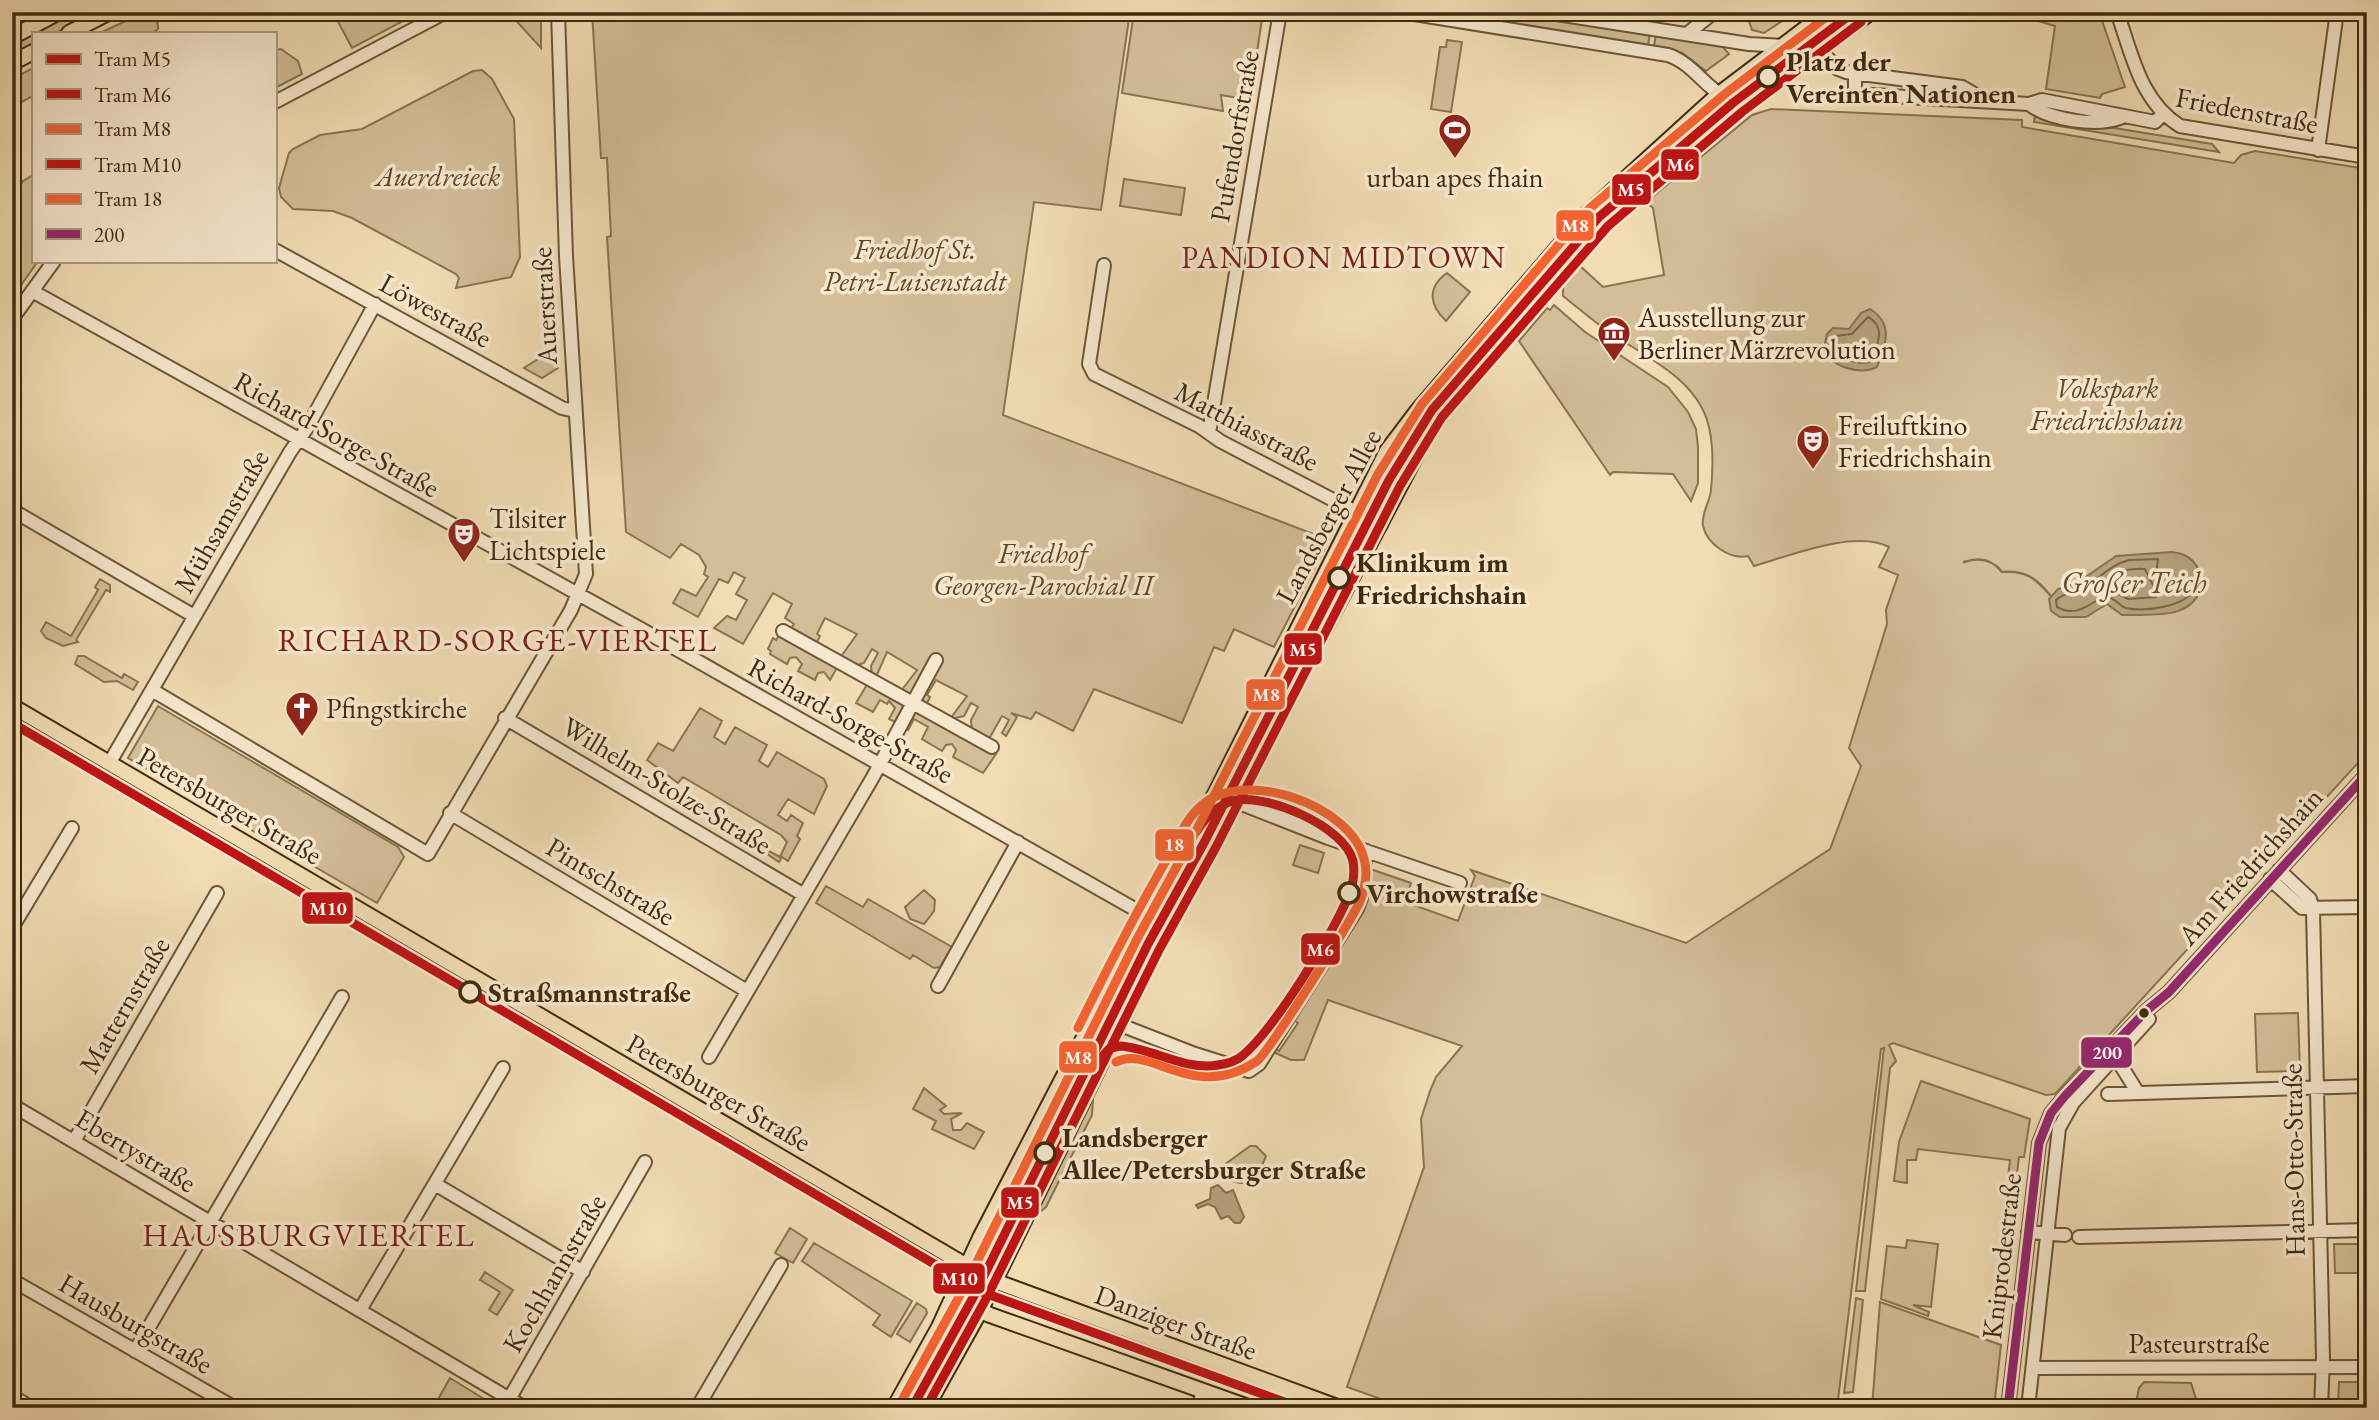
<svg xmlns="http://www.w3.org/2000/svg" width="2379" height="1420" font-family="'EB Garamond',serif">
<rect width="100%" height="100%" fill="#f1dcb4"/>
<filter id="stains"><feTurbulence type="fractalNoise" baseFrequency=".00286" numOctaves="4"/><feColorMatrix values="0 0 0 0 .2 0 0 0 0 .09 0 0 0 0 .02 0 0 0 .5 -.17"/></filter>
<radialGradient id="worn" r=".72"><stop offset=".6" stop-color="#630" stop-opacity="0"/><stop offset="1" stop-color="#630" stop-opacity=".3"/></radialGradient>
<path fill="#d3be98" stroke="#8a7452" stroke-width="2" d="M71,12h25l-40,21h-23v12l-21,11v-13z
M145,12c7,1 14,9 13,17l-6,4h-52z
M333,12h87l-68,36z
M508,12h33v36z
M592,12h538l-29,198 -67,-8 -31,213 326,125 -55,107 -40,-18 -10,22 -10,-4 -32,76 -88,-34 -21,42 -37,-19 -5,7 -20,-6 6,4 -11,19 -4,-3 7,-13 -7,-4 -12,21 -5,1 -13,-7 -1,-11 7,-13 -7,-4 -7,13 -14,3 17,-23 -31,-16 -9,15 3,2 -4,8 -8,-5 12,-42 -21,38 -8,-5 16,-21 -30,-18 -11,25 -4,-2 -1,-9 7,-13 -6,-4 -8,14 -9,3 -15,-8 17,-24 -32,-16 -8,16 3,2 -4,8 -26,-14 4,-6 -9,-6 7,-14 -19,-11 -30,51 -29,-16 13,-12 9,4 11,-20 -11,-6 9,-16 -11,-6 -6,11 -9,-4 -21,38 -25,-14 8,-14 15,7 12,-19 -4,-3 2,-7 -7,-12 -18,-11 -11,14 -44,-26 -19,-295 4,-1 -4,-78h-6z
M1134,12h129l-13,88 -29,-5 2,16 -101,-18z
M1490,12h27l133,21 -2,13 -159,-26z
M1746,12h50l-32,21 -12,-3z
M2007,12h92l26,75 -23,7 -2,4 -54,-9 9,-63z
M1656,34l66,12 7,8 -23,17 -24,-18 -28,-7z
M1447,40l15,2 -11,70 -20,-3 9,-62h6z
M281,49l17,12 4,13 -27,14v-38z
M33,68v28l-21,11v-28z
M482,70l10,9 22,40 6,138 -9,20 -55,11 3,-10 -3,-4 -104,-56 -19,-7 -40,-2 -12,-12 -2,-9 10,-35 4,-4 27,-14 42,-6 111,-58z
M1771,109l251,11v7l212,36 7,-8 14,-4 112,18v584l-312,341 -9,1 -153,-52 -4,2 7,16 -6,7 -25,223h-9l28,-243 -3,1 -44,359h-431l-59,-21 77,-220 -3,-48 9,-28 6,-14 26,-31 -134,-46 -24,60h-13l-20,-9 2,-4 6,4 19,-28 -7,-5 73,-114 5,-14 1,-21 41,14 -6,19 53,19 17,-45 -4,-6 215,73 144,-94 31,-83 -12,-18 38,-124 -1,-14 12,-35 -19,-8 10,-20c-34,-18 -100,9 -135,19l-6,-10c-18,4 -41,-12 -45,-30 -2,-13 7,-24 8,-36 2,-21 3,-49 -4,-70 -14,-43 -63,-64 -98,-88 -16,-11 -31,-24 -46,-36v-12l17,-18 23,21 61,-12 -11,-67 -7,-6 106,-87z
M1702,115l8,9 -106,92 -164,188 -49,89 -6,-1 2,-5 -8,-4 28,-51 178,-210z
M2035,115l177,29 7,8 -185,-30z
M33,175v86h5l-21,30 -5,-5v-91l11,-14z
M1124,179l61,9 -4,27 -61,-9z
M1447,273l23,19 -24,29c-17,-16 -19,-34 1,-48z
M1554,305l31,27 83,55 20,25 8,17 2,18v36l-7,18 -18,-27 -60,-2 -3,3 -91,-134 28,-33 3,2z
M557,347l1,21 -16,10 -18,-10z
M100,579l10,6v7l-4,-2 -30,50 2,2 -15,4 -17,-8 -5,-7 5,-9 25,14 27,-46 -3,-3z
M780,634l58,32 -8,14 -6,-8 -6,1 -3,7 -17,-9 4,-7 -6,-7 -6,1 -3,6 -17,-10 1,-3 -3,-2 5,-11 3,2z
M78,656h6l38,22 2,-4 14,8 -5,8 -16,-9 -13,1 -29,-18z
M868,683l36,22 -9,17 -6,-3 6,-11 -6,-7 -2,3 -7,-4 -7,12 -17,-9z
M158,706l240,141 6,10 -27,46 -249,-145z
M700,708l22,13 -8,16 11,7 10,-17 32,18 -8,16 9,6 9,-15 47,27 3,7 -13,28 -26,-15 -10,16 9,6 4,-6 12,8 -6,13 3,3 -12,22 -6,-4 -3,5 -12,-8 2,-3 11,6 7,-15 -6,-7 -98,-58 -5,6 -31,-23 11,-17 15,8z
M916,709l80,45 -13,19 -30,-16 3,-7 -4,-6 -6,1 -4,6 -20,-12 6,-12 -14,-8 -6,11 -6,-4z
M1300,845l24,8 -6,20 -25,-8z
M826,886l37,21 5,-8 84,48 -12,20 -6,1 -21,-13 -3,4 -94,-56z
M924,890l11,10 -1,11 -10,13 -14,-5 -5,-12z
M2298,1013l2,58 -43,1 -2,-58z
M1921,1081l109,38 -6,38h-5l-11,92 -8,-1 10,-88 -92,-11 -2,11h-9v23l-13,-2 5,-39z
M924,1088l22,18 -6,4 4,4 18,-1 -11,6 2,11h8l6,-7 17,9 -10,17 -42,-20 4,-8 -23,-12z
M1093,1099l-1,16 -46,92 -10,8z
M1250,1146h6l10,10 -12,29 -19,-3 -15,-10v-4z
M790,1228l17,11 -14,24 -18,-10z
M1907,1240l31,4 -7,63 -18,-2 16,7 -1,4 -47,-17 6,-53 19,2z
M814,1243l98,58 -21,36 -18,-12 7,-10 -78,-54z
M2334,1244h33v29h-32z
M485,1272l28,18 -16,25 -8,-5 11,-18 -20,-12z
M1856,1298l7,2 -10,92 -9,1z
M1880,1302l121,43 -7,63h-122z
M917,1303l9,6 1,4 -17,29 -13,-8z
M1108,1330l116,42 -2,5 -116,-41z
M450,1378l39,24 -4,6h-52z
M2144,1382l47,1 8,25h-64l4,-20z
M2339,1382h28v26h-29z"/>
<path fill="#b5a07b" stroke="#86714f" stroke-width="2" d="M1870,309c24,15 16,35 7,58 -16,8 -47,1 -53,-19l3,-14 6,-6 16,1 12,-16z
M2172,552c19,2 27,12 30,31 -7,38 -49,31 -80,32l-15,-11 -21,13h-26l-9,-6 -2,-12 9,-10 19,-6 39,-27z
M1218,1185l8,8 7,-3 11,27 -4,6h-5l-7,-7 -7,3 -6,-12 -7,-3 -10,4 -2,-3 14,-6 1,-11z"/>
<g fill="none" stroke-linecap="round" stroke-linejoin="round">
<path stroke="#7a6644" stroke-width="2" d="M1868,317c19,10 9,28 3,44 -12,6 -27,-2 -38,-9l2,-16 17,-2z
M2129,560l29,-1 -2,16 7,11 16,3 13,-9 1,11c-10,16 -49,21 -67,17 -7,-2 -10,-10 -19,-11 -18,4 -28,22 -50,10l-1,-7c7,-7 16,-7 25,-11 18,-9 28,-24 48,-29z
M2145,569l12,24 -1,4 -28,2 -24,-13c6,-15 26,-18 41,-17z"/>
<path stroke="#86714f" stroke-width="2.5" d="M1964,562c15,-5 28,-3 38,10 23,-2 34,6 48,23"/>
<defs>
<path id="minor" d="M1402,12l266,43c32,10 47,54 83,46
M1544,12l205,32 36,2
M2117,12c15,42 23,89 63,114l187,31
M1687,34l27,-22
M1821,51l17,18 8,3 116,15 21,12
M1855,74v20l174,10 13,-4 113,22 8,-8
M275,102l171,-90
M2029,104c20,16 67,23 91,14
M2318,150l19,-138
M275,250l287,158 13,3
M1104,265l-15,99 5,10 105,52 21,15 161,84
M32,291l609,338 527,299
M12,319l42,-58
M1209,433l71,-421
M12,510l182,106
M783,631l209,116
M152,690l276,164 143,-244 15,-36 -20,-318 -8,-244
M505,718l299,177
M110,762l180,-310 17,-24 68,-124
M1234,801l94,37 132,45
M450,813l297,178
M2279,870l31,29 3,11 10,448 -2,50
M2270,879l32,29 65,-1
M12,928l60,-100
M938,986l80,-144
M1118,1024l77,30 54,17 10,-7 98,-155c11,-24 3,-36 10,-58
M2115,1056l23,37
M709,1057l164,-280 63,-117
M2108,1094l259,-8
M12,1105l513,303
M74,1141l143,-248
M435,1184l148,88
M2028,1232l37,3
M2079,1237l288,-7
M12,1280l223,128
M360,1310l143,-242
M135,1351l207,-354
M2033,1368l334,-1
M12,1396l20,12
M504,1408l141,-246
M697,1408l84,-143
M1197,1408l7,-17
M2008,1408l31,-265 12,-30 14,-17 81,-85 23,-19 198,-218
M2028,1408l31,-280 14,-25 76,-84"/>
<path id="major" d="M69,33l41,-21
M12,37l47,-25
M12,63l21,-11
M12,706l977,573 351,129
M952,1298l38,17 261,93
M894,1408l45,-81 41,-89 101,-195 102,-185 204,-407 31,-41 168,-195 133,-121 108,-82
M926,1408l54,-97 182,-373 278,-528 164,-188 115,-99 152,-111"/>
</defs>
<use href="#minor" stroke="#6c5737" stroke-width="16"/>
<use href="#major" stroke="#402b0d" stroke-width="18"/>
<use href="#minor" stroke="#f6e8ce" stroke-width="12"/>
<use href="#major" stroke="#f1dcb4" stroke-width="14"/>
<path stroke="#402b0d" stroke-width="2" d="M992,1260l-1,25 15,16
M939,1272c22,9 41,8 54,-14
M953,1326c14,-23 31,-27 56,-23"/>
<defs>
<path id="bus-1" d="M2008,1408l31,-265 12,-30 14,-17 81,-85 23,-19 198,-218"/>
</defs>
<use href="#bus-1" stroke="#f6e8ce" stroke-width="14"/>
<use href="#bus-1" stroke="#95276e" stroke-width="9"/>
<defs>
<path id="tram-1" d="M912,1408l63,-114 173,-350 57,-103 184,-361 43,-70 167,-193 135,-115 120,-90"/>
<path id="tram-2" d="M1098,1061l11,-12 11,-3c32,2 65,25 98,19 8,-1 18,-4 24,-9 31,-25 90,-121 106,-159 5,-11 7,-24 5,-36 -8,-35 -89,-69 -121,-60 -16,5 -27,17 -36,31
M926,1408l60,-109 173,-349 57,-103 184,-361 42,-69 166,-191 134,-114 119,-90"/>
<path id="tram-3" d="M901,1402l63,-114 173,-349 57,-104 184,-361 44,-70 168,-196 136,-115 107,-81"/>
<path id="tram-4" d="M12,723l970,569 319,116"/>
<path id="tram-5" d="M1078,1028c28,-57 57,-114 89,-169 10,-18 18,-39 34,-53 42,-39 150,-1 163,53 4,13 1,29 -4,42 -7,17 -92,152 -103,160 -64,43 -106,-17 -141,1"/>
</defs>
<use href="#tram-1" stroke="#f6e8ce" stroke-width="14"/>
<use href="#tram-2" stroke="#f6e8ce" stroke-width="14"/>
<use href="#tram-3" stroke="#f6e8ce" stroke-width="14"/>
<use href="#tram-4" stroke="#f6e8ce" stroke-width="14"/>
<use href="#tram-5" stroke="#f6e8ce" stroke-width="14"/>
<use href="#tram-1" stroke="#be1414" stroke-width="9"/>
<use href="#tram-2" stroke="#be1414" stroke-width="9"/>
<use href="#tram-3" stroke="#f56331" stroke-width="9"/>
<use href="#tram-4" stroke="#be1414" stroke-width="9"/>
<use href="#tram-5" stroke="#f56331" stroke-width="9"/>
</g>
<defs>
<symbol id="stadium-pin" viewBox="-11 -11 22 30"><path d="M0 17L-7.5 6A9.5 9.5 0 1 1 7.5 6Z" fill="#8f2418" stroke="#f6e8ce"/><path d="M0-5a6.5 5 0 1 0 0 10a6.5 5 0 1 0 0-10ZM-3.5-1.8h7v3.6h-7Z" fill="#fff"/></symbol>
<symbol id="museum-pin" viewBox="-11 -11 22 30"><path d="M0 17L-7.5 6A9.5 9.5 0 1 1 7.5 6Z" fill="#8f2418" stroke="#f6e8ce"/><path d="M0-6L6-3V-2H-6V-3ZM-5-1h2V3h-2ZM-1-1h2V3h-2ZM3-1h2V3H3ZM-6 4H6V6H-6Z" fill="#fff"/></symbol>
<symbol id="theatre-pin" viewBox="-11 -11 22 30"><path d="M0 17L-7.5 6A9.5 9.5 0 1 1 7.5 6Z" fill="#8f2418" stroke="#f6e8ce"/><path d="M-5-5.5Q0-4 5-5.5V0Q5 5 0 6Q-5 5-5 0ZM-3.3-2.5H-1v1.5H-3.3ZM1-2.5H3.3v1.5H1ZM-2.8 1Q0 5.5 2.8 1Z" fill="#fff"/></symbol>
<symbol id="church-pin" viewBox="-11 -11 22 30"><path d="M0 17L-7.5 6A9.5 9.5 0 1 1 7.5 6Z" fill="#8f2418" stroke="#f6e8ce"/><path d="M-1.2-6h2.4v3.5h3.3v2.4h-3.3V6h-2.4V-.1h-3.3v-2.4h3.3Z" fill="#fff"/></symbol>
</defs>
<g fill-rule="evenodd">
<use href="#stadium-pin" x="1436" y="111" width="38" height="52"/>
<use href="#museum-pin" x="1595" y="314" width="38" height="52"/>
<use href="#theatre-pin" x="1794" y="422" width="38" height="52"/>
<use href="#theatre-pin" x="445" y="515" width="38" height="52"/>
<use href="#church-pin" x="283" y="689" width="38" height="52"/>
</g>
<g fill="#f6e8ce" stroke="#402b0d" stroke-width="3.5">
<circle cx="1768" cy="77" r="10"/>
<circle cx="1339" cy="578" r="10"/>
<circle cx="1349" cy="893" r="10"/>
<circle cx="470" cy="992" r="10"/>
<circle cx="1045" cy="1153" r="10"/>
</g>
<circle fill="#402b0d" stroke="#f6e8ce" stroke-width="2.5" cx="2144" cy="1013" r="6"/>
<g text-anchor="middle" stroke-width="7" stroke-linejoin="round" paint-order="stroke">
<g font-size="28" font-weight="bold" fill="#402b0d" stroke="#f6e8ce" text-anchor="start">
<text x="1786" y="71">Platz der<tspan x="1786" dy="32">Vereinten Nationen</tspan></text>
<text x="1356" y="572">Klinikum im<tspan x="1356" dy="32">Friedrichshain</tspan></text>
<text x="1366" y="903">Virchowstraße</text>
<text x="488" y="1002">Straßmannstraße</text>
<text x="1062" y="1147">Landsberger<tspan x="1062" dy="32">Allee/Petersburger Straße</tspan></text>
</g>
<g font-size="28" fill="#402b0d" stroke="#f6e8ce">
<text transform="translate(2247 110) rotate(11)" y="10">Friedenstraße</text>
<text transform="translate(1234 136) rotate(-80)" y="10">Pufendorfstraße</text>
<text transform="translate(544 306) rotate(-93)" y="10">Auerstraße</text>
<text transform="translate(436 310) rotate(29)" y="10">Löwestraße</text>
<text transform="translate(1247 426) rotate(28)" y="10">Matthiasstraße</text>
<text transform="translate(337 434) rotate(29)" y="10">Richard-Sorge-Straße</text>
<text transform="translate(1328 516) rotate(-62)" y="10">Landsberger Allee</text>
<text transform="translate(221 521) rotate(-60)" y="10">Mühsamstraße</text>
<text transform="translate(851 720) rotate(29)" y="10">Richard-Sorge-Straße</text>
<text transform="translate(667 785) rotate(31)" y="10">Wilhelm-Stolze-Straße</text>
<text transform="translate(230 805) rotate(30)" y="10">Petersburger Straße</text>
<text transform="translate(2250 866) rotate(-48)" y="10">Am Friedrichshain</text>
<text transform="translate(611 881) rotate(31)" y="10">Pintschstraße</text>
<text transform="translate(124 1005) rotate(-60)" y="10">Matternstraße</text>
<text transform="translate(719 1092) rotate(30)" y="10">Petersburger Straße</text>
<text transform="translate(136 1150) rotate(31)" y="10">Ebertystraße</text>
<text transform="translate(2293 1160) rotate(-91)" y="10">Hans-Otto-Straße</text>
<text transform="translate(2001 1256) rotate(-83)" y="10">Kniprodestraße</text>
<text transform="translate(554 1273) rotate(-60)" y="10">Kochhannstraße</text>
<text transform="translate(1176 1322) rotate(20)" y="10">Danziger Straße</text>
<text transform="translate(136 1323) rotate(30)" y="10">Hausburgstraße</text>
<text x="2199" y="1353">Pasteurstraße</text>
</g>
<g font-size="28" font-style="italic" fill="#5d4829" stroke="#f6e8ce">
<text x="438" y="186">Auerdreieck</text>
<text x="915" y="259">Friedhof St.<tspan x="915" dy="32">Petri-Luisenstadt</tspan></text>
<text x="2107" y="398">Volkspark<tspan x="2107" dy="32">Friedrichshain</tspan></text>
<text x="1043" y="563">Friedhof<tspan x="1043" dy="32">Georgen-Parochial II</tspan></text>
</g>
<g font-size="28" fill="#402b0d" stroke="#f6e8ce" text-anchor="start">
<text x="1455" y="187" text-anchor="middle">urban apes fhain</text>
<text x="1638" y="327">Ausstellung zur<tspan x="1638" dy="32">Berliner Märzrevolution</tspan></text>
<text x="1838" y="435">Freiluftkino<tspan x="1838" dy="32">Friedrichshain</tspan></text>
<text x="489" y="528">Tilsiter<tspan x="489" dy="32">Lichtspiele</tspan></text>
<text x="326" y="718">Pfingstkirche</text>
</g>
<g font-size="30" letter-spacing="2" fill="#7a1f14" stroke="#f6e8ce">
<text x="1344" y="268">PANDION MIDTOWN</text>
</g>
<g font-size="30" font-style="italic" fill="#634e2e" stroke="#f6e8ce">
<text x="2134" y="593">Großer Teich</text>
</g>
<g font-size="32" letter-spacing="2" fill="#7a1f14" stroke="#f6e8ce">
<text x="498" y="651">RICHARD-SORGE-VIERTEL</text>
<text x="309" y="1246">HAUSBURGVIERTEL</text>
</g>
</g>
<g stroke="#f6e8ce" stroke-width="2.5">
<rect x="1660" y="148" width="40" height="33" rx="7" fill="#be1414"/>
<rect x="1611" y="173" width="41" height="33" rx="7" fill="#be1414"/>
<rect x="1555" y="209" width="40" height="33" rx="7" fill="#f56331"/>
<rect x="1283" y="632" width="40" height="34" rx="7" fill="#be1414"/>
<rect x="1245" y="678" width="41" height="33" rx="7" fill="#f56331"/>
<rect x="1154" y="828" width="41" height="34" rx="7" fill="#f56331"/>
<rect x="301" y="891" width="53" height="34" rx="7" fill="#be1414"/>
<rect x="1300" y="932" width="41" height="34" rx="7" fill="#be1414"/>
<rect x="2080" y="1036" width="53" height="33" rx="7" fill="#95276e"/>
<rect x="1058" y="1040" width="40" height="34" rx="7" fill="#f56331"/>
<rect x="1000" y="1186" width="40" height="33" rx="7" fill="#be1414"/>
<rect x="932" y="1262" width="54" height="33" rx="7" fill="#be1414"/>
</g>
<g font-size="19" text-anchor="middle" font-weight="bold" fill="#fff">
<text x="1680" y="171">M6</text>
<text x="1631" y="196">M5</text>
<text x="1575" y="232">M8</text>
<text x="1303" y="656">M5</text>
<text x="1266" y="701">M8</text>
<text x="1174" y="851">18</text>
<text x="328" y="915">M10</text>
<text x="1320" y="956">M6</text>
<text x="2107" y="1059">200</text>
<text x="1078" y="1064">M8</text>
<text x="1020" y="1209">M5</text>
<text x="959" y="1285">M10</text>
</g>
<rect width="2379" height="1420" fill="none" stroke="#f1dcb4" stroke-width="42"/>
<rect x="14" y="14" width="2351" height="1392" fill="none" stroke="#402b0d" stroke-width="3.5"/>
<rect x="21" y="21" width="2337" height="1378" fill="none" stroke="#402b0d" stroke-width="2"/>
<rect x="32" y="32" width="245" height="231" fill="#f6e8ce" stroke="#ad9c81" stroke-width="2"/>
<rect x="46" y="54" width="35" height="10" fill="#be1414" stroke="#ad9c81" stroke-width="2"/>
<text x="94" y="66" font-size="21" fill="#402b0d">Tram M5</text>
<rect x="46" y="89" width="35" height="10" fill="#be1414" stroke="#ad9c81" stroke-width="2"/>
<text x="94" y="102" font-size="21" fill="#402b0d">Tram M6</text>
<rect x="46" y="124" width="35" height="10" fill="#f56331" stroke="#ad9c81" stroke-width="2"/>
<text x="94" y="136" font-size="21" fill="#402b0d">Tram M8</text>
<rect x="46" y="159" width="35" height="10" fill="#be1414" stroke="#ad9c81" stroke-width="2"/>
<text x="94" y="172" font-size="21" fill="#402b0d">Tram M10</text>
<rect x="46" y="194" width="35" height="10" fill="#f56331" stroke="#ad9c81" stroke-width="2"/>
<text x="94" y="206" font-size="21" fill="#402b0d">Tram 18</text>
<rect x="46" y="229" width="35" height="10" fill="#95276e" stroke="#ad9c81" stroke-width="2"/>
<text x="94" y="242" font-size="21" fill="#402b0d">200</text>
<rect width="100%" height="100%" filter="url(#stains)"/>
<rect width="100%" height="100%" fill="url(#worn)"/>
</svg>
